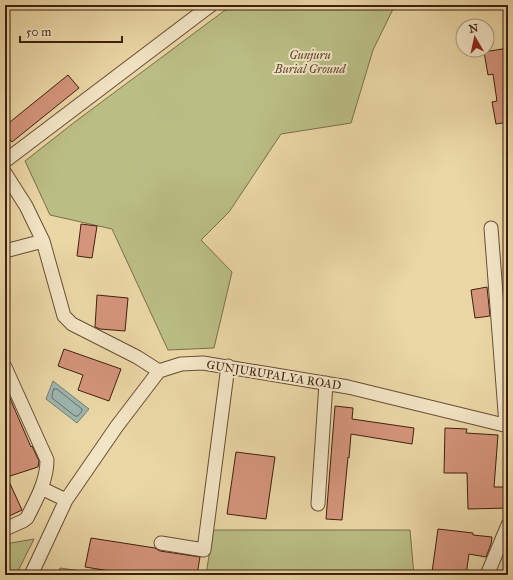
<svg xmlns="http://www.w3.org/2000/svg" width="513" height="580" font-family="'IM FELL Great Primer',serif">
<rect width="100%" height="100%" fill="#ebd7a6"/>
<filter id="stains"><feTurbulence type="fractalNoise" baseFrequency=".005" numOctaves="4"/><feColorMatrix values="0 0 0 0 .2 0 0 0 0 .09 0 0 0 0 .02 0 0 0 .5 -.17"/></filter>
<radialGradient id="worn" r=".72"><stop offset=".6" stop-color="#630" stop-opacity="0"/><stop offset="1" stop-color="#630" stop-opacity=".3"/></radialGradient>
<path fill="#babe85" stroke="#7c6e4b" d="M232,5h163l-22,45 -22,73 -70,11 -52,78 -28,28 31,32 -18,76 -46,2 -56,-121 -62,-14 -25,-54 51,-40z
M213,530h197l4,45h-208z
M34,539l-18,36h-11v-31z
M60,568l50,7h-52z"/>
<path fill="#9cb7b1" stroke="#777a71" d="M53,381l36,28 -12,14 -31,-24z"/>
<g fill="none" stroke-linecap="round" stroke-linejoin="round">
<path stroke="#6e6b61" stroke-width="1" d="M54,389h3l25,20v2l-4,5h-3l-23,-18v-2z"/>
</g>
<path fill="#d5957c" stroke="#3f1f11" d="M508,48v74l-12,2 -4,-22 5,-1 -4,-27 -5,1 -4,-23z
M68,75l11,13 -67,54 -7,-8v-8z
M81,224l16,2 -5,32 -15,-2z
M487,287l3,29 -15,2 -4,-28z
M97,295l31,3 -3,33 -25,-2 -5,-2z
M64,349l57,20 -12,32 -31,-11 5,-15 -25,-9z
M5,387l26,60 1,-1 7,15 -1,6 -31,10 15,33 -17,8z
M335,406l18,2 -1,11 62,9 -2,16 -61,-10 -2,24 -1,-1 -6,63 -16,-1z
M445,428l22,1 -1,4 32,2 -4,52h14v21l-40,1 -1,-36h-23z
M236,452l39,5 -9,62 -39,-5z
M438,529l35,4v2l19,2 -1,7 -5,13 -17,-3 -3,21h-8l-26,-3z
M91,538l64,10 5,3 40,6 -3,18h-62l-50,-8z"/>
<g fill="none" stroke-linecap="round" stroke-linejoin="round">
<defs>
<path id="minor" d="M5,161l206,-156
M5,173l21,33 17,35 21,75 8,8 65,33 22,14
M491,228l15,197
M5,251l38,-10
M5,367l42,93c0,21 -11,40 -20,58l-4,3 -18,8
M41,488l25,12
M318,504l8,-121
M161,543l43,7 24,-184
M31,575l35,-75 51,-74 42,-55 22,-7 22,-1 145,24 160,39
M487,575l21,-50"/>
</defs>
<use href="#minor" stroke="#6a4d36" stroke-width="15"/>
<use href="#minor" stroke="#f2e5c5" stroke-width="13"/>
</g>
<g text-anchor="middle" stroke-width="4" stroke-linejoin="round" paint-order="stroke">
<g font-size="12" font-style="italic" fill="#5e472e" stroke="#f2e5c5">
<text x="310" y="59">Gunjuru<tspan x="310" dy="14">Burial Ground</tspan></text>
</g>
<g font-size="12" fill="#3f1f11" stroke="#f2e5c5">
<text transform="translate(274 375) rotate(9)" y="4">GUNJURUPALYA ROAD</text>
</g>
</g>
<rect width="513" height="580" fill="none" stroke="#ebd7a6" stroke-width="20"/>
<rect x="6" y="6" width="501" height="568" fill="none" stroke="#3f1f11" stroke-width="2"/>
<rect x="10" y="10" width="493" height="560" fill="none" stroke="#3f1f11"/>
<g transform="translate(475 38) rotate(351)"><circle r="19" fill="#f2e5c5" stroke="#aa967d"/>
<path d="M0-3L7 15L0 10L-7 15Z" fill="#8f2418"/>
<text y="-6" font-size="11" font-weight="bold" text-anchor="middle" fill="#3f1f11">N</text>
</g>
<path d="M20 36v6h102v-6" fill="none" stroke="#3f1f11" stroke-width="2"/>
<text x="26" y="36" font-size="12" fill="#3f1f11" stroke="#f2e5c5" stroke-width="3" paint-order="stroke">50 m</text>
<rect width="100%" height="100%" filter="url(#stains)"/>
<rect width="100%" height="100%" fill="url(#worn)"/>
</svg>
